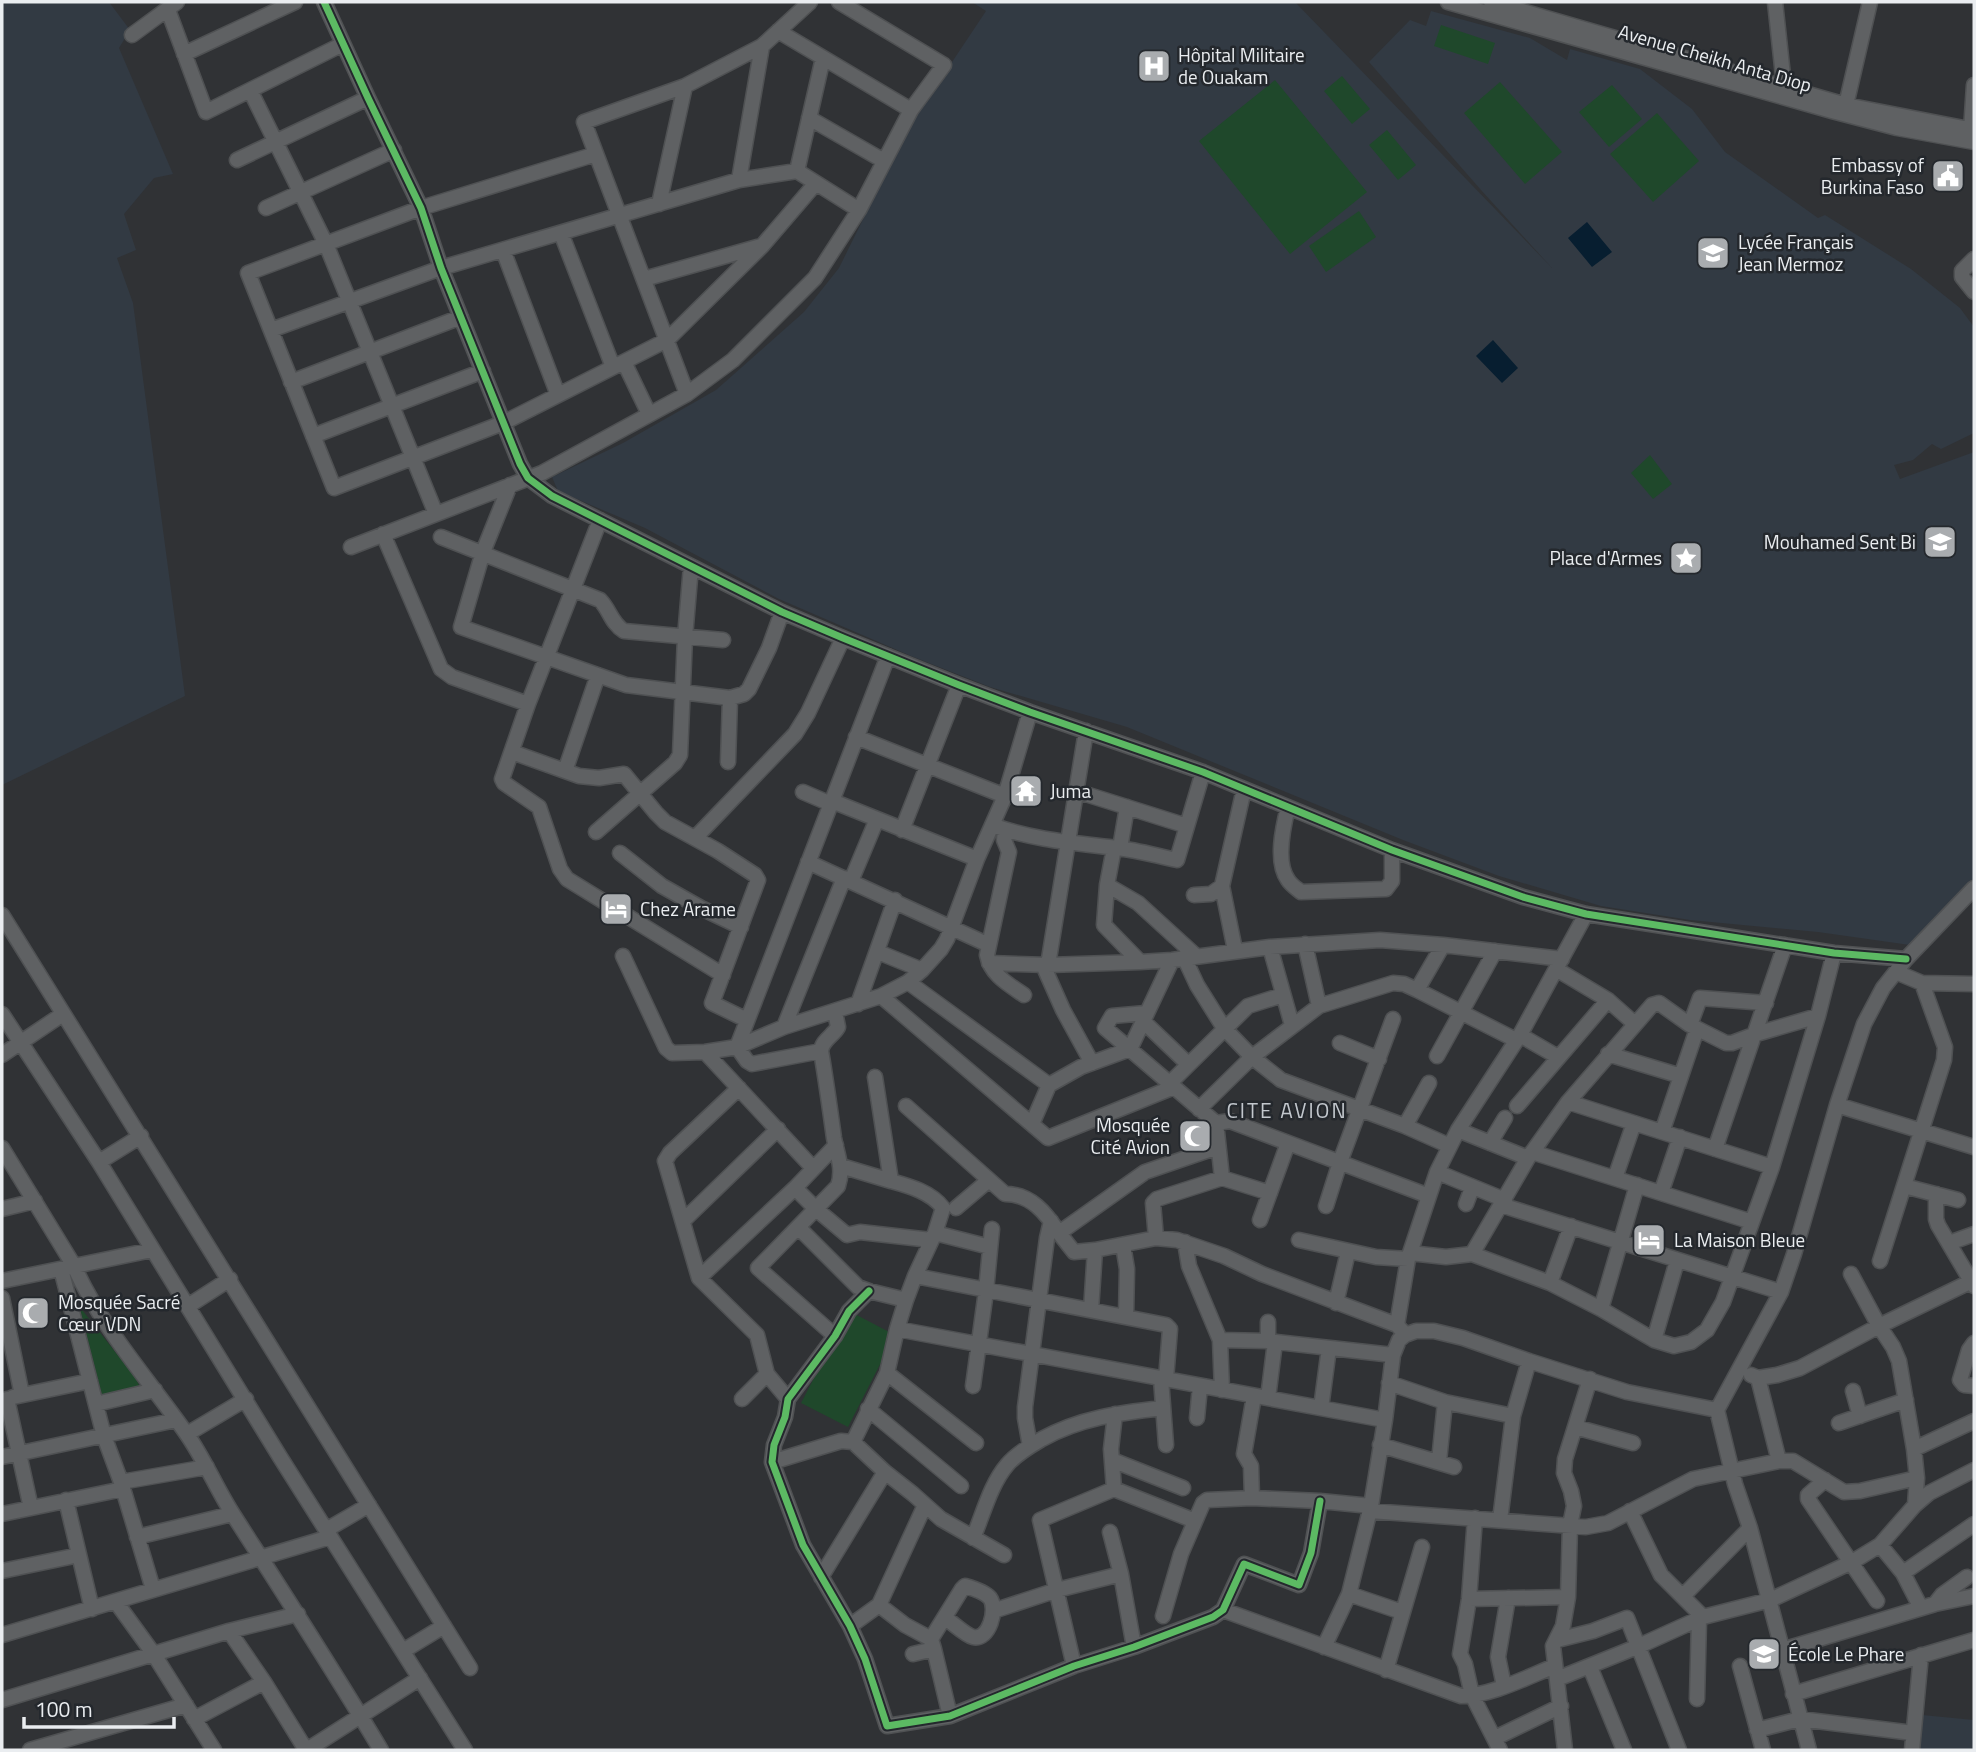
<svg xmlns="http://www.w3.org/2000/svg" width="1976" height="1752" font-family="'Titillium Web',sans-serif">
<rect width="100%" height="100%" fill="#303235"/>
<path fill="#323a43" d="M2,2h107l21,28 -11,18 54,126 -19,4 -30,36 12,36 -19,8 16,45 52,393 -183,89z
M972,2h323l257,266 -71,-78 -112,-128 41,-42 16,6 5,-15 99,27 37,22 3,-11 70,20 52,40 33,43 93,66 7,-3 86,54 49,39 14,19v106l-33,16 -9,-5 -19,16 -19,5 6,14 74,-27v428l-64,65 -92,-13 -128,-12 -89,-14 -102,-30 -96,-36 -276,-113 -137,-40 -79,-31 -132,-57 -134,-71 -87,-37 -6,-14 71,-34 93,-53 88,-78 35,-44 69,-140 78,-117z
M1922,1715l52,5v30h-56z"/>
<path fill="#1f482b" d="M1441,25l54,18 -7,21 -54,-18z
M1342,76l28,33 -18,15 -28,-33z
M1275,80l92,112 -77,62 -91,-113z
M1500,82l62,70 -37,32 -61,-71z
M1612,85l30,34 -33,28 -30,-35z
M1657,113l42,48 -46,41 -43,-48z
M1387,130l29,35 -18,15 -29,-35z
M1359,211l17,26 -50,35 -17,-26z
M1650,455l22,29 -19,15 -22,-26z
M79,1306l56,71 5,10 -38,8z
M849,1311l46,24 -47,92 -47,-24z"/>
<path fill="#071e30" d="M1587,222l25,30 -20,15 -24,-29z
M1493,340l25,28 -16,15 -26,-27z"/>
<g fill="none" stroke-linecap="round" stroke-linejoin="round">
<defs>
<path id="minor" d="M324,2l44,96 53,110 20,60 79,196 8,14 24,18 230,116 61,26 116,47 71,27 173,60 189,78 131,47 63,17 248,39 72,6
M1448,2l384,109 65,17 77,14
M1491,2l355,103 128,25
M1775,2l9,83
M168,10l38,102 137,-68
M778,31l133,79
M132,35l45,-33
M184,54l111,-52
M250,90l76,154 110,270
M1846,105l24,-103
M809,118l75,43
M1971,130l3,-45
M596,154l-175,54 -173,65 86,215 169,-65 164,-83 95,-94 54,-63
M237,160l131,-62
M797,171l26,-113
M739,180l23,-134
M659,204l26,-118
M266,208l128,-58
M561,233l52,134
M503,250l55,145
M1974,259l-12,12v6l12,15
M644,279l117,-33
M271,330l170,-62 298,-88 58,-9 62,39
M624,362l25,52
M291,382l170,-65
M687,394l-103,-272 101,-36 77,-40 48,-44
M313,436l170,-65
M510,485l-27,67 -22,75 165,58 104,13 14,-4 5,-5 20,-41 13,-36
M600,520l-72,184 -26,75 2,4 35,24 21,62 7,10 156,96
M383,534l58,135 11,8 76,27
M441,537l159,63c10,10 11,23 24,31l99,9
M351,547l191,-74 145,-79 46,-34 82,-82 44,-68 52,-100 33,-45 -105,-63
M856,737l149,59
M512,752l67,24 20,2 25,-4 32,39 9,9 53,29 37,24 3,5 -46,123 35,17
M728,762l2,-64
M565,771l33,-96
M1076,791l111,35
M803,792l28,12
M832,801l145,58
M1288,807c-5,20 -13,55 0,73 3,5 8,8 13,12l85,-3 6,-8v-31
M992,825c40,15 84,18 125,23 20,2 40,8 60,12l26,-88
M902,830l57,-145
M1005,830l-1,10 5,12 -22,103c4,20 21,29 37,40
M596,832l79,-69 5,-8 5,-118 6,-71
M695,838l100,-104 13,-21 35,-75
M1114,848l-7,37 -3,40 36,37
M1120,848l7,-41
M620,853l42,33 39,22 40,19
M808,862l181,83
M851,881l26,-62
M1107,885l31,18 58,53
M1194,895l17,-1 11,-8
M2,915l468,753
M1305,944l14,62
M1270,947l22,78
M1235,950l-13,-64 22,-97
M878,952l44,18
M623,956l43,92 6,5 33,-1 32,-5 47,-20 97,-31 27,-14 14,-12 19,-21 6,-10 30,-80 28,-63 25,-84
M1184,957l13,28 27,43 28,29 29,23 124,46 45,20
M989,963l59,2 92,-3 32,-2 98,-13 110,-7 63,5 119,14
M1043,965l20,45 29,53
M1048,965l38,-234
M1556,969l52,31 27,24
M1896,972l26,11 52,1
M908,982l141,103
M1417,990l26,-45
M881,996l167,142 126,-51
M858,1004l37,-104
M835,1012l3,15c-5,9 -16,13 -17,24 5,29 9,58 13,87 3,16 10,31 4,48l-80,82 77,68
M1146,1013l-34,3 -7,12 111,95 6,55
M2,1014l97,148 181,295 185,293
M1143,1021l45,43
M1690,1025l10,-27 66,5
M784,1027l60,-149
M1520,1035l38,22
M1340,1043l39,16
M737,1047l151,-391
M737,1047l10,14 5,3 69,-13
M705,1052l108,116
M1608,1054l73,22
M2,1055l61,-41
M1437,1056l58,-105
M1170,1083l78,-77 35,-11
M739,1088l-69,65 -5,8 34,117 58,57 10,39 21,25
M1568,1102l204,65
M1837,1105l137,42
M906,1106l99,88c26,0 41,19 54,39l86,-61 73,-25
M1517,1106l91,-106
M1199,1109l53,-52 67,-51 74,-23 11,1 13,6 99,50
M1216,1123l14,-2 199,75
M1032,1124l17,-39 32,-18 49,-18 42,-89
M1405,1126l24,-43
M1458,1130l70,28
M1662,1132l35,-103
M1490,1143l15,-25
M2,1148l72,118c27,61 74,113 112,167 19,27 31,57 48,83 50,78 100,155 147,234
M1715,1149l70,-204
M1532,1152l220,70
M99,1162l42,-26
M841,1166l50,15
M1437,1172l68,28
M1615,1178l19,-55
M1904,1186l54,14
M795,1188l21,21 31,26 13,-3 71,8
M1661,1193l19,-56
M1936,1194v25l2,6 36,61
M1466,1204l6,-16
M1501,1205l280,87
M1326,1206l14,-44 53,-143
M956,1208l33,-28
M2,1209l33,-8
M1260,1220l28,-77
M683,1221l95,-92
M799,1228l59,59 11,4 37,9
M935,1233l55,14
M1059,1233l15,19 21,-2 61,-12 21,2 47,16 38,18 135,51 6,7
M1156,1238l-3,-35 4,-4 65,-21 48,15
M1299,1240l77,17 32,2
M1185,1242l4,24 31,74 2,50
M1949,1243l25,-9
M1123,1245l4,24 -1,48
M1410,1253l36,4 26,-3 78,29 51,26 53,31 20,6 17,-4 16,-12 16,-28 29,-80 20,-55 46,-151 16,-63
M1472,1254l56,-96 40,-56 84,-97 7,-2 31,22 36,18h6l24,-9 62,-18
M1880,1261l64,-201 1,-13 -23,-64
M61,1269l43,167 17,46 32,107
M1851,1274l28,52 14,21 6,14 15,88 3,29 -2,27
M915,1276l251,49 4,4 -4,50
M699,1278l96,-90 41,-43
M2,1281l150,-31
M1550,1283l21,-57
M869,1291l-20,20 -14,25 -47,63 -3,18 -11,28 -2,17 31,83 47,81 15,33 22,67 63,-10 124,-50 60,-19 79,-30 10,-7 21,-46 55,21 12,-32 9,-52
M2,1298l20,97
M1336,1303l12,-51
M188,1306l42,-27
M1601,1309l36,-124
M1091,1310l4,-60
M1397,1325l11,-66 29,-87 21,-42 62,-95 66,-121
M897,1329l488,91
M1220,1340l48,1 125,14
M1654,1340l23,-79
M1268,1341v-19
M1974,1343l-5,7 -9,30 4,5 10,1
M887,1373l89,70
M1751,1375l7,3 21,83
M1758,1378l19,-3 23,-7 79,-42 95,-46
M1161,1379l5,66
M1389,1383l56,19 68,14
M973,1386l13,-95 6,-62
M1853,1391l7,25
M13,1397l77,-16
M1268,1398l7,-56
M7,1399l24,109
M742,1399l25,-25
M96,1404l59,-14
M1321,1408l8,-60
M868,1409l93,77
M1197,1418l3,-32
M1839,1423l67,-23
M1575,1427l58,16
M187,1434l59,-35
M853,1442l34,-69 10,-44 9,-29 9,-24 20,-43 8,-25c-12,-16 -34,-22 -52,-27l-16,-104
M1380,1445l74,22
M1030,1446l-5,-28v-11l22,-169 4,-17
M1914,1449l60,-28
M2,1457l174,-37
M1112,1460l71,28
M1439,1461l6,-59
M772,1462l69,-21 12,1 32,30 28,22 28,25 63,36
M1825,1480l-17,15v4l69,102
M121,1482l86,-15
M1114,1489l-3,-40 4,-35
M1252,1498l-1,-32 -7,-12 10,-58
M66,1500l26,109
M1370,1511l216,16 22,-4 85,-44 86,-18h14l51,31 16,-1 57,-13
M1630,1511l31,64 42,42
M2,1514l121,-25
M1475,1518l-6,81 -9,55 5,10 7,31 28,55
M1500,1520l13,-104 16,-55
M326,1530l43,-25
M1110,1532l11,42 13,73
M137,1537l95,-23
M973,1538c10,-23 17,-53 34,-73 9,-11 23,-19 35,-26 38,-21 77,-26 120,-31
M1880,1545l23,28 18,35
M2,1571l77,-16
M1903,1573l71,-49
M821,1577l64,-105
M1349,1594l53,18
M1683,1596l67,-68
M1469,1599l99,-2
M116,1602l37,51 61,97
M1935,1604l7,-9 25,-18
M879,1605l26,20 26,14 3,10 -21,5
M1223,1610l238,86c30,0 66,-19 94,-30
M993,1611l64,-21 64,-16
M1163,1616l18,-62 22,-51 4,-3 45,-2 68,3 51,5
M850,1626l29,-21 46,-100
M229,1631l35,51 42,68
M2,1635l328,-98
M931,1639l31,-50 3,-3c7,2 20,6 25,12 8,11 -1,43 -17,39 -8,-2 -21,-15 -28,-19
M1557,1640l36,-9 34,-13 52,132
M1324,1647l25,-53 22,-88 14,-86 8,-65 6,-15 6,-5 11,-4h18l29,7 66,23 98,31 90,18
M934,1649l16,67
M1782,1650l153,-46 39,-8
M403,1651l41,-25
M1074,1666l-34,-146 74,-31 81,32
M1740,1666l23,84
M1590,1667l34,83
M1386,1670l36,-123
M1557,1679l82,-33 64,-29 67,-17 82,-38 28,-17 35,-40 14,-12 45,-23
M1504,1686l-6,-29 10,-59
M1793,1694l181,-54
M1697,1699l2,-80
M2,1700l227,-69 69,-17
M194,1719l70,-37
M1757,1730l43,-11 113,14
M1495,1738l66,-32
M30,1750l156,-45
M307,1750l113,-72
M1565,1750l-12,-104 10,-20 5,-29 2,-72 4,-19 -3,-15 -7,-18 1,-14 25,-80
M1809,1750l-59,-222 -15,-44 -18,-74 64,-118 13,-38 43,-149 27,-81 19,-36 23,-29 68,-71
M1912,1750l9,-95"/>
</defs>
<use href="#minor" stroke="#4f5153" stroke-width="17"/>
<use href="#minor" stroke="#5f6163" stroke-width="14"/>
<defs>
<path id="cycleway" d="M324,2l44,96 53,110 20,60 79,196 8,14 24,18 230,116 61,26 116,47 71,27 173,60 189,78 131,47 63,17 248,39 72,6
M869,1291l-20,20 -14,25 -47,63 -3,18 -11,28 -2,17 31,83 47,81 15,33 22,67 63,-10 124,-50 60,-19 79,-30 10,-7 21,-46 55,21 12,-32 9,-52"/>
</defs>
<use href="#cycleway" stroke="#24282d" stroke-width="11"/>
<use href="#cycleway" stroke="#5cba63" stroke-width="7"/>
</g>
<defs>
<symbol id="hospital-square" viewBox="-11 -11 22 22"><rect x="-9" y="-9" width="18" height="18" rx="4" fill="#a9acaf" stroke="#24282d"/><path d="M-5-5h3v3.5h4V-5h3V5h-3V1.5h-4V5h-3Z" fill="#fff"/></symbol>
<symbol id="civic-square" viewBox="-11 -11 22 22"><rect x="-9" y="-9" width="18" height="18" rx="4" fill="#a9acaf" stroke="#24282d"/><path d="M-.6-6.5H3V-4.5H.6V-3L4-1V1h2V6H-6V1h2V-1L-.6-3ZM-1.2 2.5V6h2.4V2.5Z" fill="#fff"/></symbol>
<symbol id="school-square" viewBox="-11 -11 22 22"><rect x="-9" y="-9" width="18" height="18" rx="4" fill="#a9acaf" stroke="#24282d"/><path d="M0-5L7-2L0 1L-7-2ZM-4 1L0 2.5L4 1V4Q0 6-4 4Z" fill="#fff"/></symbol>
<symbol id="sight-square" viewBox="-11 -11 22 22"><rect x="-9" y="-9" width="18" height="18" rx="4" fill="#a9acaf" stroke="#24282d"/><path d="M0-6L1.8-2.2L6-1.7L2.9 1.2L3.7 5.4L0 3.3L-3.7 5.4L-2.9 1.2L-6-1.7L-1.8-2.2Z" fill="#fff"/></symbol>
<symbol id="temple-square" viewBox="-11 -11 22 22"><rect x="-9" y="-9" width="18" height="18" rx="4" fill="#a9acaf" stroke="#24282d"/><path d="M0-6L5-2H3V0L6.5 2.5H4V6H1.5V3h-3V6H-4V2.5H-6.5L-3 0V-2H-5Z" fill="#fff"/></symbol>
<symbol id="hotel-square" viewBox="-11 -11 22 22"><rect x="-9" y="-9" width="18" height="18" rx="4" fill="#a9acaf" stroke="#24282d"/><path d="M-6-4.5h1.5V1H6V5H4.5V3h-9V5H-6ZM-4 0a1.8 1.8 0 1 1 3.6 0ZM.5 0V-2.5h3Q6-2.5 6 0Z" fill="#fff"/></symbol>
<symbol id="mosque-square" viewBox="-11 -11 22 22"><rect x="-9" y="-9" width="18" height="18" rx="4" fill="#a9acaf" stroke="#24282d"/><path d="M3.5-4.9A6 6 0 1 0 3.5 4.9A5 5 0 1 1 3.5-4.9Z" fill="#fff"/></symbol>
</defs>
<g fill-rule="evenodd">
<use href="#hospital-square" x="1135" y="47" width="38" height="38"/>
<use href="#civic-square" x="1929" y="157" width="38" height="38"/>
<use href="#school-square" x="1694" y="234" width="38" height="38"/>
<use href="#school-square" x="1921" y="523" width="38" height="38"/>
<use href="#sight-square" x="1667" y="539" width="38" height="38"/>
<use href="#temple-square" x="1007" y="772" width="38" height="38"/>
<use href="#hotel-square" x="597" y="890" width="38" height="38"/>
<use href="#mosque-square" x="1176" y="1117" width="38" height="38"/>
<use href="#hotel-square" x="1630" y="1221" width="38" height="38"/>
<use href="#mosque-square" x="14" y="1294" width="38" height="38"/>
<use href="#school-square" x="1745" y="1635" width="38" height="38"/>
</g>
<g text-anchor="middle" stroke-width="5" stroke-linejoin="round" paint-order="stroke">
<g font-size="19" fill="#eaedf0" stroke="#24282d" text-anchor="start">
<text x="1178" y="62">Hôpital Militaire<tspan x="1178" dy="22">de Ouakam</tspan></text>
<text x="1924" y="172" text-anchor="end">Embassy of<tspan x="1924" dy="22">Burkina Faso</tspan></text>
<text x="1738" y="249">Lycée Français<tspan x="1738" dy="22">Jean Mermoz</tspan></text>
<text x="1916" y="549" text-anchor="end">Mouhamed Sent Bi</text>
<text x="1662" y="565" text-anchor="end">Place d'Armes</text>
<text x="1050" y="798">Juma</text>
<text x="640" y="916">Chez Arame</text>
<text x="1170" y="1132" text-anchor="end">Mosquée<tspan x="1170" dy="22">Cité Avion</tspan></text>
<text x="1674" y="1247">La Maison Bleue</text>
<text x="58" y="1309">Mosquée Sacré<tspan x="58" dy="22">Cœur VDN</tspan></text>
<text x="1788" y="1661">École Le Phare</text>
</g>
<g font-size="19" fill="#eaedf0" stroke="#24282d">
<text transform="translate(1715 58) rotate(16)" y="7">Avenue Cheikh Anta Diop</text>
</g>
<g font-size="21" letter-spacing="2" fill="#c2c7cd" stroke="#24282d">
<text x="1287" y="1118">CITE AVION</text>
</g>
</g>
<rect width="1976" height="1752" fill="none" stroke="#eaedf0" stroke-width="7"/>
<path d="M24 1717v10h150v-10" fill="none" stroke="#eaedf0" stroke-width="3.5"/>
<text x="35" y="1717" font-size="21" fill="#eaedf0" stroke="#24282d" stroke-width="5" paint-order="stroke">100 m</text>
</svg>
